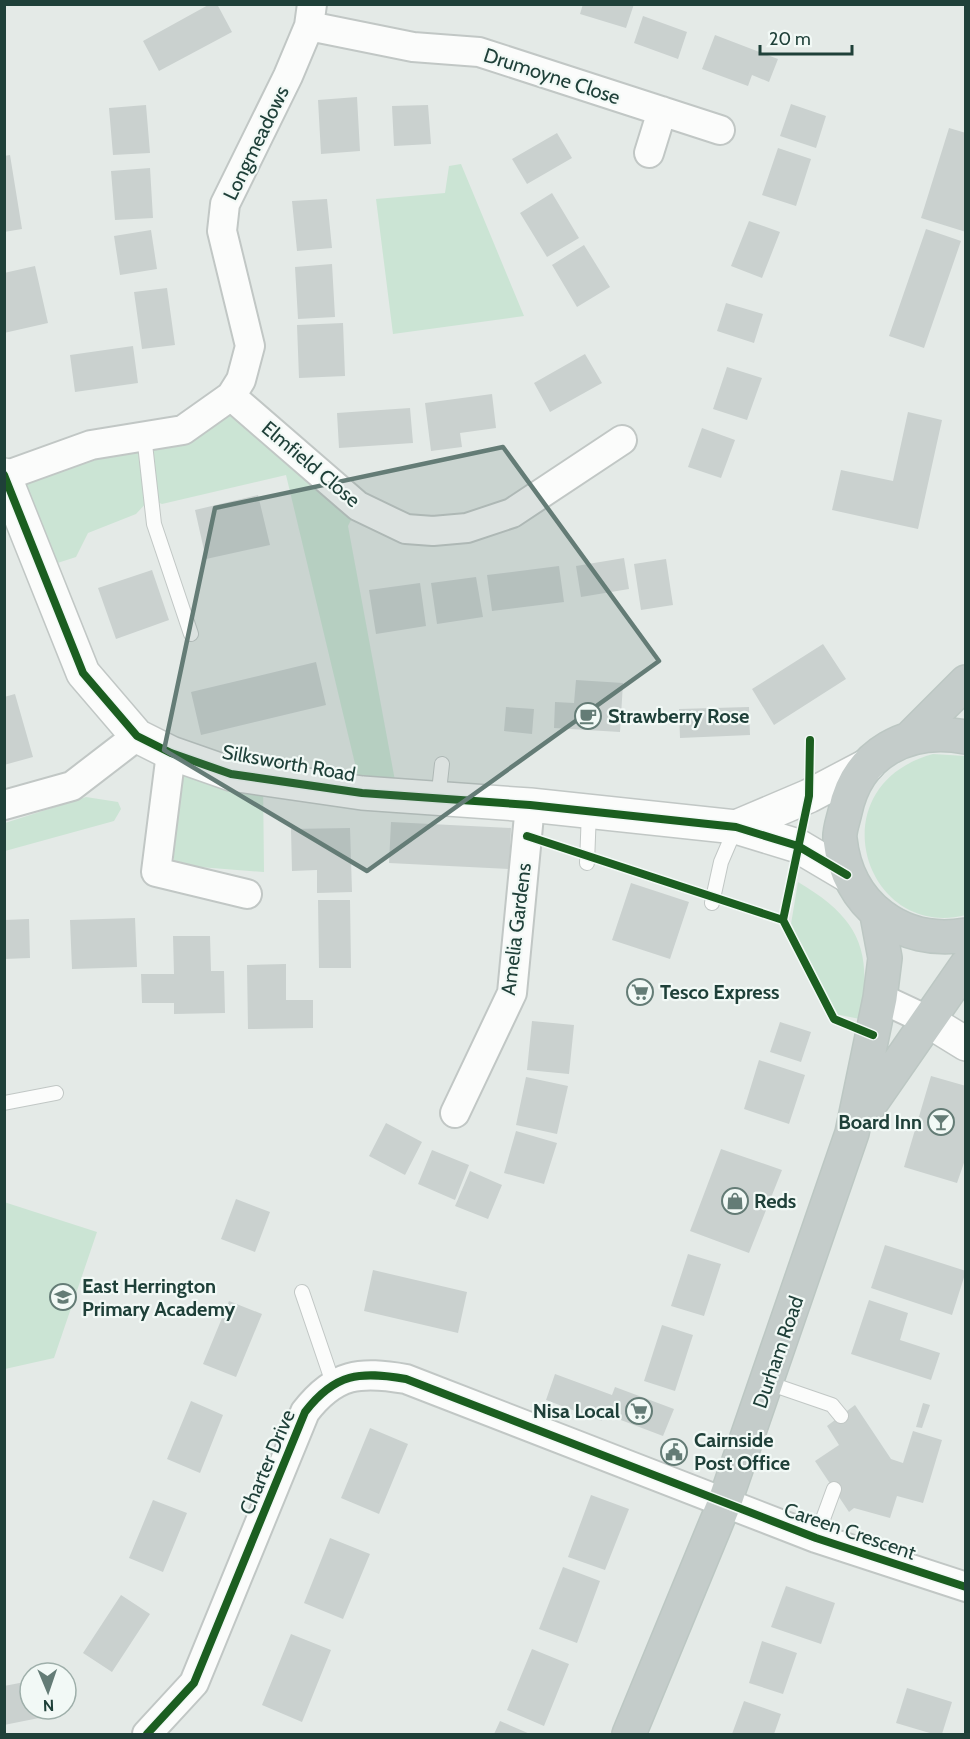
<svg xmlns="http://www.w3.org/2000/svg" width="970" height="1739" font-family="Cabin,sans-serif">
<rect width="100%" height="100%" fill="#e4eae7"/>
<path fill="#cbe4d4" d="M461,164l63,152 -131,18 -17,-135 69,-6 4,-27z
M231,396l127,110 -10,20 50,271 -36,-4 -76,-318 -124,29 -12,-5 -14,15 -48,19 -12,24 -34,11 -37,-92 139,-41z
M171,753l92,26 1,93 -90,-7z
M933,754l32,2 1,159c-102,26 -150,-129 -33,-161z
M86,797l32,5 3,7 -7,12 -109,30v-28z
M798,882c61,36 75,68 62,137l-25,-5 -45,-84z
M4,1202l93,30 -43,126 -49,11z"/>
<path fill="#cad1cf" d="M210,4h7l15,28 -73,39 -16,-30z
M583,4h51l-8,24 -46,-14z
M643,16l44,16 -9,27 -44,-16z
M715,35l63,24 -9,23 -17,-7 -4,11 -46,-17z
M357,97l3,54 -39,3 -3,-54z
M791,104l35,12 -10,32 -36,-12z
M146,105l4,48 -37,2 -4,-47z
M428,105l3,39 -37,2 -2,-40z
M949,128l17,5v99l-45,-14z
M557,133l15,25 -45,26 -15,-25z
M778,148l33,11 -15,47 -34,-11z
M10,155l12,74 -18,3v-76z
M150,168l3,50 -38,2 -4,-49z
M552,193l27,45 -32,19 -27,-44z
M327,199l5,49 -35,3 -5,-50z
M749,221l31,11 -18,46 -31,-12z
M926,229l35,12 -37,107 -35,-12z
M151,230l6,39 -37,6 -6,-39z
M584,245l26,42 -33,20 -25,-42z
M332,264l3,53 -37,2 -3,-52z
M35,266l13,57 -44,10v-60z
M167,288l8,57 -33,4 -8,-57z
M726,303l37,11 -9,29 -37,-12z
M343,323l2,53 -46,2 -2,-53z
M133,346l5,37 -63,9 -5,-37z
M585,354l17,29 -52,29 -16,-29z
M727,367l35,11 -15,42 -34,-11z
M492,394l4,34 -36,5 2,14 -31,4 -6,-48z
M410,408l3,35 -74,5 -2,-35z
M908,412l34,8 -24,109 -86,-19 9,-40 52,11z
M702,428l33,12 -14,38 -33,-11z
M258,495l12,50 -64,14 -11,-49z
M624,558l5,31 -48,8 -5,-31z
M666,559l7,46 -32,5 -7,-46z
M559,566l5,36 -72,9 -5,-36z
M152,570l17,50 -53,19 -18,-51z
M476,577l7,40 -46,7 -6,-41z
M420,583l6,43 -50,8 -7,-44z
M823,644l23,35 -72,46 -22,-36z
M316,662l10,43 -125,30 -10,-43z
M576,680l47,3 -3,49 -66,-4 1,-26 19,1z
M15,694l18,63 -29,8v-68z
M506,707l28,2 -2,25 -28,-3z
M749,707l1,28 -70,3 -1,-29z
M391,822l120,6 -2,41 -120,-6z
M350,828l2,64 -35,1v-23l-25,1 -1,-42z
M631,883l58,19 -19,57 -58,-19z
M318,900h32l1,68h-32z
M135,918l2,49 -65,2 -2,-49z
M29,919l1,39 -26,1v-39z
M173,936h37l1,35h13l1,42 -51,1v-11h-32l-1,-29h33z
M286,964v36h27v28l-65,1 -1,-64z
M532,1021l42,4 -5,49 -42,-4z
M780,1022l31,10 -10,30 -31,-10z
M759,1060l46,15 -16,49 -45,-15z
M931,1076l35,10v71l-9,26 -53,-16z
M526,1077l42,9 -11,48 -41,-9z
M386,1123l36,19 -17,33 -36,-19z
M516,1131l41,12 -13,41 -40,-11z
M721,1149l61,21 -33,83 -59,-22z
M432,1150l37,15 -14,35 -37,-16z
M470,1171l32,14 -14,34 -33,-13z
M236,1199l34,13 -15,40 -34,-13z
M885,1245l81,26 -14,44 -81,-27z
M688,1254l33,10 -17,52 -33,-10z
M373,1270l94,22 -9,41 -94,-22z
M869,1300l39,13 -8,27 40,13 -9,27 -80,-26z
M229,1301l33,13 -26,63 -33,-13z
M662,1325l31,10 -18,56 -31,-10z
M555,1374l57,21 3,-8 59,22 -11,27 -58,-22 -3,7 -56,-21z
M191,1401l32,14 -23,58 -33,-14z
M923,1403l7,2 -8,23 -6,-1z
M855,1405l36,54 12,4 10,-32 29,9 -19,63 -26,-7 -7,22 -36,-10 -5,4 -34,-51 24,-16 -12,-19z
M370,1428l38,16 -29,70 -38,-16z
M591,1495l38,14 -24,61 -37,-13z
M153,1500l34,13 -24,59 -34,-14z
M330,1538l40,16 -27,65 -39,-16z
M563,1567l37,14 -23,62 -38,-14z
M786,1586l49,17 -14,41 -50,-17z
M121,1595l29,19 -38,58 -29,-19z
M291,1634l40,16 -29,72 -40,-17z
M762,1641l35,12 -14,41 -34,-11z
M532,1649l37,15 -25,62 -37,-16z
M30,1681v28h28l1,5 -55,11v-39z
M907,1688l45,14 -10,32h-9l-37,-11z
M744,1701l37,13 -7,20h-42z
M500,1721l30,13h-36z"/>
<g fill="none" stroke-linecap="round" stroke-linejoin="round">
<defs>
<path id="service" d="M144,435l10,89 37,110
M438,800l4,-36
M587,863l2,-52
M712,903l9,-41 15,-35
M4,1103l52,-10
M302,1292l31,91
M768,1383l64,22 9,11
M816,1538l18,-49"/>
<path id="minor" d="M309,26l104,21 66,5 241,78
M649,153l13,-42
M231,396l127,110 48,23 27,2 34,-3 45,-15 110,-73
M5,476l86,-31 92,-15 48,-34 10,-16 9,-34 -28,-115 3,-27 63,-128 21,-50 3,-22
M171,753l-15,119 91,22
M4,805l68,-19 65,-50
M880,998l47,22
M455,1113l57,-120 18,-188
M147,1734l47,-51 111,-271c30,-39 55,-41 101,-33l410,159 150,49"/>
<path id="tertiary" d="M4,475l79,198 54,63 34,17 60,21 131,19 168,12 206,22 62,19 49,29
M736,827l73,-31 59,-31
M927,1020l39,24"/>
<path id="trunk" d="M911,737l55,-55
M966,737c-58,-11 -109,16 -121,75 -2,9 -6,19 -5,27 7,66 61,107 126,96
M864,1113l102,-147
M629,1734l95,-230 128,-371 28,-135 5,-40 -8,-43"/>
</defs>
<use href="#service" stroke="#c1c7c5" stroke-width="16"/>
<use href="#minor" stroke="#c1c7c5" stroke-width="32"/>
<use href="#tertiary" stroke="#c1c7c5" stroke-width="36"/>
<use href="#trunk" stroke="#bcc7c3" stroke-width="36"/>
<use href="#service" stroke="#fbfcfb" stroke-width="14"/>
<use href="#minor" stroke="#fbfcfb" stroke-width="28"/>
<use href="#tertiary" stroke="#fbfcfb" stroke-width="33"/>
<use href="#trunk" stroke="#c4ccca" stroke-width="33"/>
<defs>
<path id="cycleway" d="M4,475l79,198 54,63 34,17 60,21 131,19 168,12 206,22 62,19 49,29
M810,740l-1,56 -26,124 51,99 39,16
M527,836l256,84
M147,1734l47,-51 111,-271c30,-39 55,-41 101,-33l410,159 150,49"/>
</defs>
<use href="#cycleway" stroke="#f2f9f6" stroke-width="11"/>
<use href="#cycleway" stroke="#1b5e20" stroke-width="8"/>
</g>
<path fill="#647c76" fill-opacity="0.2" stroke="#647c76" stroke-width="4.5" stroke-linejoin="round" d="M503,447l156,214 -292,210 -203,-121 51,-242z"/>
<defs>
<symbol id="cafe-ring" viewBox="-11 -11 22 22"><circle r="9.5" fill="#f2f9f6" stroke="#647c76" stroke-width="1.5"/><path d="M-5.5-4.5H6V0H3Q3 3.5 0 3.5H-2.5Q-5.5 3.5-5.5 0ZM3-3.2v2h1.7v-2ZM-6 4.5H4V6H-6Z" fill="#647c76"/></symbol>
<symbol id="supermarket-ring" viewBox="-11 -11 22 22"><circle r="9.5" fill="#f2f9f6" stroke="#647c76" stroke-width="1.5"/><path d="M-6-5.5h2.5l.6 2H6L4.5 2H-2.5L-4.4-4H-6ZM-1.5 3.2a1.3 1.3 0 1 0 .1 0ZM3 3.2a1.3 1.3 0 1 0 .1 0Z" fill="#647c76"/></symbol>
<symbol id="bar-ring" viewBox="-11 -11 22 22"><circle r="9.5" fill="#f2f9f6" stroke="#647c76" stroke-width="1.5"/><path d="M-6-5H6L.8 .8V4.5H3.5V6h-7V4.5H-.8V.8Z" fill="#647c76"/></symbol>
<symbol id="shop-ring" viewBox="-11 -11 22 22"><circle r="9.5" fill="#f2f9f6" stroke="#647c76" stroke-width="1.5"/><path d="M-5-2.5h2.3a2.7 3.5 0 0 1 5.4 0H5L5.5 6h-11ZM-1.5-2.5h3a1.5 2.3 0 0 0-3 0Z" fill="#647c76"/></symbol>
<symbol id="school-ring" viewBox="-11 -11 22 22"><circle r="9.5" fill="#f2f9f6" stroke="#647c76" stroke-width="1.5"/><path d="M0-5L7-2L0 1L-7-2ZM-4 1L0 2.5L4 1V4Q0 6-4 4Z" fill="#647c76"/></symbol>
<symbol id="civic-ring" viewBox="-11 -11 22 22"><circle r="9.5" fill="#f2f9f6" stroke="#647c76" stroke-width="1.5"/><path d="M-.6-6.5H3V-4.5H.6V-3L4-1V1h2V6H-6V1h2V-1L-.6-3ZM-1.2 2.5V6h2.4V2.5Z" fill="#647c76"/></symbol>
</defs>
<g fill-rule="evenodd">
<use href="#cafe-ring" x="573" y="701" width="30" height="30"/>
<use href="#supermarket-ring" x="625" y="977" width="30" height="30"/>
<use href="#bar-ring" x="926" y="1107" width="30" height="30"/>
<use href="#shop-ring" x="720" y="1186" width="30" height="30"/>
<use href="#school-ring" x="48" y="1282" width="30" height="30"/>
<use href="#supermarket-ring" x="624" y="1396" width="30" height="30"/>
<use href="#civic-ring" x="659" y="1437" width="30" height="30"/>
</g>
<g text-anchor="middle" stroke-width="4.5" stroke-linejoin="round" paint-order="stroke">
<g font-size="20" fill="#1f4039" stroke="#f2f9f6">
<text transform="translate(552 76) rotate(18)" y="7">Drumoyne Close</text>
<text transform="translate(256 143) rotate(-64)" y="7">Longmeadows</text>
<text transform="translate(311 464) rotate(40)" y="7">Elmfield Close</text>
<text transform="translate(289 763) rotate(10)" y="7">Silksworth Road</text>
<text transform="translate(516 929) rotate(-83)" y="7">Amelia Gardens</text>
<text transform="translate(778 1352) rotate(-71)" y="7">Durham Road</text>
<text transform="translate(267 1462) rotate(-67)" y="7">Charter Drive</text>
<text transform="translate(850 1531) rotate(19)" y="7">Careen Crescent</text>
</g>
<g font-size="20" font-weight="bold" fill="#1f4039" stroke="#f2f9f6" text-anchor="start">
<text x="608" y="723">Strawberry Rose</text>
<text x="660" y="999">Tesco Express</text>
<text x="922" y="1129" text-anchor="end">Board Inn</text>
<text x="754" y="1208">Reds</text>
<text x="82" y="1293">East Herrington<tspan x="82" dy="23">Primary Academy</tspan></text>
<text x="620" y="1418" text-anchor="end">Nisa Local</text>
<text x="694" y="1447">Cairnside<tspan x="694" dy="23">Post Office</tspan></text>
</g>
</g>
<rect width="970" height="1739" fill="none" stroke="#1f4039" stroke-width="12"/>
<g transform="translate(48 1691) rotate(178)"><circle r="28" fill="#f2f9f6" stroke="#9eafaa" stroke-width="1.5"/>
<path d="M0-4.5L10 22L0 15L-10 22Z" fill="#647c76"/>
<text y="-9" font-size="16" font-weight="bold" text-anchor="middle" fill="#1f4039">N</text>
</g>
<path d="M760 45v9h92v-9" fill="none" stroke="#1f4039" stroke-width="3"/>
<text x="769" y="45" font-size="18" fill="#1f4039" stroke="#f2f9f6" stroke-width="4.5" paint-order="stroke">20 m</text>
</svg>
